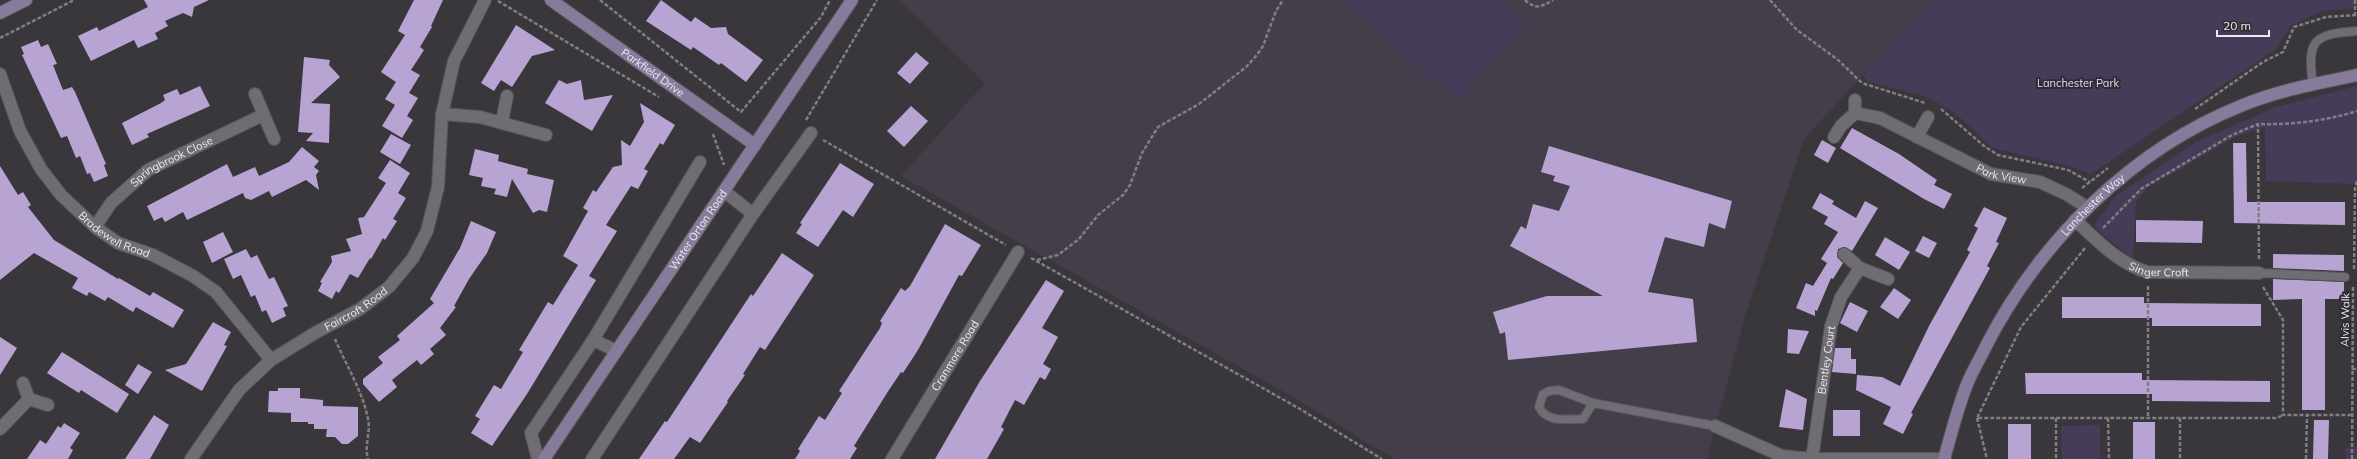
<svg xmlns="http://www.w3.org/2000/svg" width="2357" height="459" font-family="Mulish,sans-serif">
<rect width="100%" height="100%" fill="#39363c"/>
<path fill="#433e4a" d="M899,0h1034l-129,139 -59,177 -38,143h-313l-96,-59 -397,-224 84,-93z"/>
<path fill="#473c57" d="M1341,0h156l29,25 -68,77z
M1933,0h424v8l-35,3 -31,14 -15,24 -185,125 -21,-8 -77,-18 -39,-36 -29,-16 -57,-14 -5,-6z
M2357,86v98l-91,-3 -1,-54 -28,9 -90,52 -11,13 -3,58 -37,-30 -1,-6 22,-28 77,-52 79,-35z
M2100,425v34h-38l-1,-33z
M2357,447v12h-11l-1,-11z"/>
<path fill="#b7a4d3" d="M144,0h65l-15,7 -2,10 -9,-4 -18,8 3,5 -13,7 3,6 -20,9 -4,-8 -43,21 -13,-25 19,-9 2,4 49,-24z
M414,0h29l-12,26 1,1 -12,20 4,3 -13,20 9,5 -11,18 9,5 -11,18 6,4 -11,18 -20,-12 13,-21 -10,-6 11,-17 -15,-10 24,-37 -7,-4z
M661,0l30,22 4,-5 16,11 15,-1 2,7 35,26 -17,22 -25,-19 -2,2 -26,-18 -2,3 -45,-29z
M516,25l39,25 -23,6 -20,31 -11,-7 -7,11 -13,-8z
M38,40l3,7 7,-3 9,20 -4,1 10,25 9,-3 3,5 31,72 -2,1 4,11 -14,6 -4,-9 -3,1 -7,-18 -4,2 -9,-22 -6,2 -39,-83 2,-1 -3,-7z
M916,52l13,11 -19,21 -13,-11z
M304,57l26,3 -1,5 11,12 -29,26 19,1 -1,39 -23,-2 7,-8 -15,-1z
M559,80l8,4 14,-4 3,20 29,-5 -21,36 -47,-28z
M200,86l10,20 -63,28 2,3 -17,8 -10,-22 39,-20 4,-3 -2,-5 14,-6 3,6z
M640,103l35,22 -12,20 -3,-2 -16,26 4,2 -10,18 -7,-3 -25,39 11,6 -28,45 7,4 -69,114 -35,52 -21,-13 9,-14 -5,-3 19,-31 7,4 22,-37 -4,-2 29,-48 5,3 25,-40 -15,-9 25,-45 -5,-3 10,-18 3,2 17,-25 9,-2 -1,-25 9,6 14,-24z
M911,106l17,15 -24,26 -17,-16z
M1852,128l47,26 38,26 -3,5 18,9 -8,15 -20,-10 -84,-51z
M391,134l20,11 -11,19 -20,-12z
M1822,140l14,8 -8,15 -14,-8z
M2233,143h13l1,59h98v23l-111,-2z
M1549,146l183,55 -7,28 -16,-6 -5,24 -39,-10 -17,55 45,7 4,43 -189,18 -3,-28 -5,2 -7,-22 54,-16h56l-93,-50 11,-20 5,3 7,-25 26,7 11,-25 -17,-5 2,-5 -14,-4z
M302,147l17,14 -5,6 5,4 -3,4 3,15 -13,-10 -34,17 -3,-6 -18,9 -6,-2 -2,-5 -56,27 -4,-8 -18,10 -3,-5 -8,4 -7,-15 80,-42 6,13 22,-10 4,9 30,-14z
M475,149l24,6 -1,6 30,8 -1,5 27,6 -7,32 -8,-2 -6,3 -21,-34 -5,18 -13,-3 2,-5 -15,-3 2,-8 -14,-3z
M390,160l20,13 -12,20 8,5 -13,21 4,2 -12,19 -2,-2 -12,21 -1,-1 -12,20 -8,-4 -11,19 -3,-2 -4,8 -14,-8 4,-8 -2,-1 12,-20 -1,-6 20,-5 -5,-12 16,-5 -4,-16 6,-1 22,-34 -8,-5z
M840,163l34,21 -21,33 -10,-7 -25,37 -22,-14 6,-9 -2,-1z
M0,166l18,29 5,-3 8,13 -3,2 26,33 64,39 1,-1 31,18 3,-4 31,18 -11,18 -37,-21 -3,5 -25,-15 -3,4 -16,-9 -2,4 -15,-8 6,-10 -44,-25 -34,27z
M1820,193l14,8 -2,3 24,14 9,-17 13,7 -26,43 -7,-4 -7,2 -1,8 6,6 -10,16 -2,-1 -14,33 -2,-1v6l-19,-8 10,-25 7,3 14,-23 -6,-4 17,-27 -14,-8 4,-7 -16,-9z
M1984,207l23,11 -11,24 3,1 -12,23 3,2 -79,145 2,1 -10,20 -20,-10 8,-17 -35,-17 1,-15 25,2 18,9 29,-60 41,-74 -3,-2 11,-22 -4,-2z
M2136,220l67,1 -1,22 -66,-1z
M471,221l25,11 -9,21 -18,26 -15,27 2,1 -16,21 6,7 -16,14 4,5 -13,11 -4,-5 -25,20 5,7 -18,15 -16,-18v-5l20,-16 -5,-6 22,-17 -3,-4 37,-33 -4,-4 30,-51z
M945,224l36,21 -19,31 -3,-1 -41,75 -15,23 -2,-1 -14,21 -33,53 3,2 -7,11h-55l5,-8 -2,-2 21,-33 6,4 17,-27 -3,-2 41,-63 2,-5 -2,-2 21,-33 4,3 5,-5z
M223,232l10,20 -21,11 -9,-21z
M1923,236l14,7 -8,15 -14,-7z
M1885,237l25,15 -11,18 -24,-15z
M246,249l5,9 6,-3 12,24 5,-2 14,29 -5,2 3,8 -14,7 -6,-13 -4,2 -7,-17 -4,2 -10,-22 -8,4 -9,-20z
M782,253l32,22 -49,75 -5,-3 -17,27 2,1 -18,26 1,1 -28,41 -10,-6 -16,22h-35l26,-38 2,1 84,-128 2,2z
M2273,254l71,1v16l-71,-3z
M2273,279l71,3v17h-19v111h-23v-111l-29,1z
M1046,280l18,11 -22,37 16,9 -15,27 8,5 -6,11 -5,-3 -16,28 -9,-5 -14,27 3,2 -17,30h-52l45,-78z
M1894,288l17,12 -13,19 -18,-12z
M2062,297h82v6l117,1v22h-109v-8h-90z
M1850,302l18,9 -11,21 -17,-9z
M213,322l18,10 -7,13 3,1 -25,45 -37,-21 21,-6z
M1788,329l21,2 -10,23 -12,-1z
M0,337l17,11 -17,27z
M1835,348h16v11h5v15l-24,-2z
M62,352l67,42 -12,19 -36,-23 -2,3 -32,-20z
M138,364l14,8 -14,22 -13,-9z
M2025,373h117v7l128,1v21l-118,-1v-7h-126z
M278,388h22v10l23,2v6l35,1v29l-10,8h-6l-7,-7h-9l1,-8h-13v-5h-6v-2h-17v-9l-23,-1 1,-21h9z
M1786,389l21,10 -4,31 -24,-3z
M1833,410h27v26h-27z
M154,415l15,10 -19,34h-25z
M2314,420h15l-1,39h-15z
M2133,422h22v37h-22z
M64,423l16,10 -10,15 3,2 -5,9h-41l13,-19 6,4 12,-18 3,2z
M2008,424h23v35h-23z"/>
<g fill="none" stroke-linecap="round" stroke-linejoin="round">
<defs>
<path id="lane" d="M2313,85c-6,-44 -1,-51 44,-54
M2259,273l86,4
M1593,403l-10,16c-16,0 -36,4 -44,-12l4,-13 6,-3 10,-1 34,13 122,23"/>
<g id="street">
<path id="s1" d="M0,74l20,57 21,38 20,26 34,32 23,16 35,12 40,21 23,16 55,68"/>
<path d="M255,94l19,45"/>
<path id="s2" d="M1855,113l25,5 111,56 49,8 26,12 22,14"/>
<path d="M442,114l38,3 66,18"/>
<path d="M502,122l5,-26"/>
<path d="M1834,137l7,-11 14,-13v-13"/>
<path d="M1917,137l11,-20"/>
<path d="M724,191l29,23"/>
<path id="s3" d="M2075,220c23,21 43,43 72,52l112,1"/>
<path id="s4" d="M95,227l16,-24 37,-33 115,-55"/>
<path d="M1860,268l28,11"/>
<path d="M593,340l22,10"/>
<path d="M23,383l6,16 19,6"/>
<path d="M1715,426l67,30 30,3h133"/>
<path d="M0,429l29,-30"/>
<path id="s5" d="M191,459l48,-69 32,-30 44,-27 45,-24 29,-22 24,-29 14,-27 11,-44 4,-73 12,-53 31,-61"/>
<path d="M538,459l-7,-26 62,-93 107,-178"/>
<path d="M592,459l161,-245 58,-81"/>
<path id="s6" d="M892,459l126,-207"/>
<path id="s7" d="M1812,459l19,-133 10,-29 19,-29 -16,-14"/>
</g>
<g id="secondary">
<path id="s8" d="M551,0l204,145"/>
<path d="M0,13l26,-13"/>
<path id="s9" d="M544,459l308,-459"/>
<path id="s10" d="M1944,459c7,-24 13,-49 22,-72 5,-14 14,-28 20,-41 54,-105 146,-197 257,-241 36,-15 76,-22 114,-30"/>
</g>
</defs>
<use href="#lane" stroke="#555358" stroke-width="10"/>
<use href="#street" stroke="#555358" stroke-width="14"/>
<use href="#secondary" stroke="#555358" stroke-width="14"/>
<path stroke="#807e83" stroke-width="2.5" stroke-dasharray="4 2" stroke-linecap="butt" d="M600,0l141,112 80,-95 9,-17
M1525,0c11,10 16,7 28,0
M1770,0l27,30 40,29 25,24 63,20
M2355,0v15
M498,1l161,96
M0,38l74,-38
M1941,109l43,37 14,9 70,15 22,12
M2195,109l68,-47 20,-10 11,-25 32,-10 31,-2
M806,120l71,-120
M713,134l11,31
M823,140l183,105
M2082,188l26,-20
M2103,228l38,-39 91,-54 26,-11
M2085,248l-64,79 -44,91h300l6,-3
M1031,258l269,151 82,50
M2259,259l-1,-135c34,1 67,-3 99,-13
M1037,260l21,-5 21,-16 19,-24 25,-20 7,-10 12,-32 16,-26 41,-23 47,-37 11,-12 6,-9 13,-35 7,-11
M2354,269l1,-81 2,-7
M2148,286v132
M2263,287l20,33v95h69
M335,339c11,26 28,53 33,80 3,14 -4,26 0,40
M2352,369h5
M1977,418l10,41
M2056,418v41
M2108,418l1,41
M2180,418v41
M2306,459l1,-44
M2352,459l1,-173"/>
<use href="#lane" stroke="#6f6c73" stroke-width="8"/>
<use href="#street" stroke="#6f6c73" stroke-width="12"/>
<use href="#secondary" stroke="#887a9a" stroke-width="12"/>
</g>
<g text-anchor="middle" stroke-width="4" stroke-linejoin="round" paint-order="stroke">
<g font-size="11" fill="#edebef" stroke="#2f2c32">
<text dy="4" stroke="none"><textPath href="#s8" startOffset="125">Parkfield Drive</textPath></text>
<text dy="4" stroke="none"><textPath href="#s4" startOffset="103">Springbrook Close</textPath></text>
<text dy="4" stroke="none"><textPath href="#s2" startOffset="160">Park View</textPath></text>
<text dy="4" stroke="none"><textPath href="#s10" startOffset="299">Lanchester Way</textPath></text>
<text dy="4" stroke="none"><textPath href="#s9" startOffset="276">Water Orton Road</textPath></text>
<text dy="4" stroke="none"><textPath href="#s1" startOffset="204">Bradewell Road</textPath></text>
<text dy="4" stroke="none"><textPath href="#s3" startOffset="101">Singer Croft</textPath></text>
<text dy="4" stroke="none"><textPath href="#s5" startOffset="227">Faircroft Road</textPath></text>
<text transform="translate(2345 320) rotate(-89)" y="4">Alvis Walk</text>
<text dy="4" stroke="none"><textPath href="#s6" startOffset="121">Cranmore Road</textPath></text>
<text dy="4" stroke="none"><textPath href="#s7" startOffset="100">Bentley Court</textPath></text>
</g>
<g font-size="11" fill="#e5d5ff" stroke="#2f2c32">
<text x="2078" y="87">Lanchester Park</text>
</g>
</g>
<path d="M2217 30v6h52v-6" fill="none" stroke="#edebef" stroke-width="2"/>
<text x="2223" y="30" font-size="12" fill="#edebef" stroke="#2f2c32" stroke-width="3" paint-order="stroke">20 m</text>
</svg>
